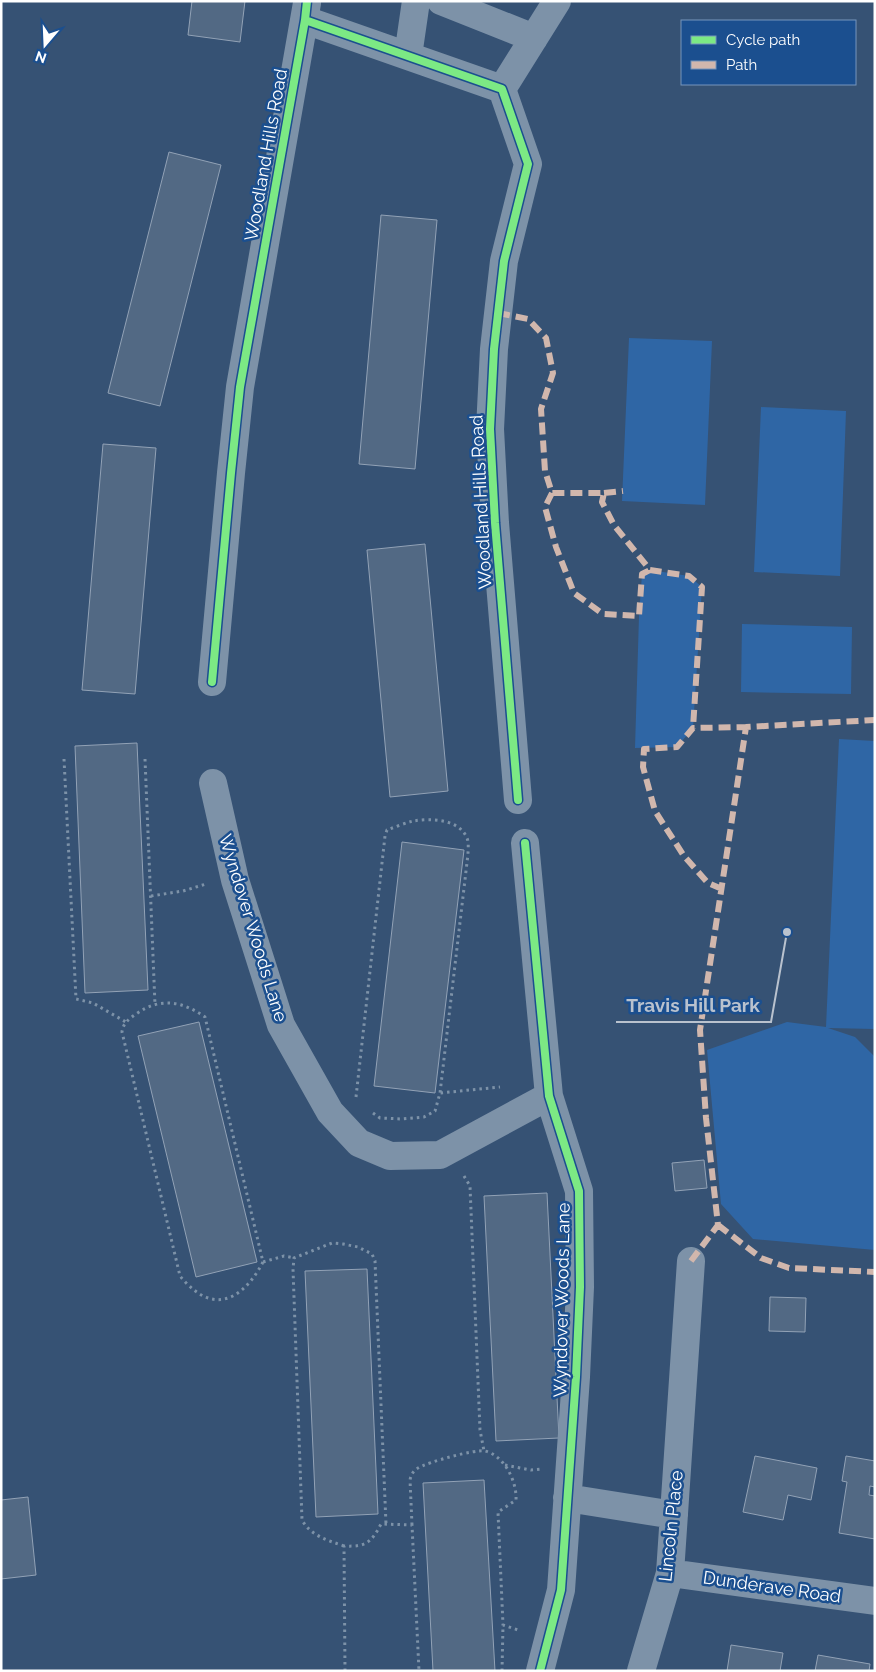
<svg xmlns="http://www.w3.org/2000/svg" width="876" height="1672" font-family="Raleway,sans-serif">
<rect width="100%" height="100%" fill="#365274"/>
<path fill="#2f66a5" d="M629,338l83,3 -7,164 -83,-4z
M761,407l85,4 -6,165 -86,-4z
M650,570l39,6 13,11 -9,141 -16,19 -42,1 4,-132 3,-42z
M742,624l110,3 -1,67 -110,-2z
M839,739l36,2v288l-47,-1 27,9 20,20v193l-122,-11 -32,-35 -14,-154 80,-28 39,5z"/>
<path fill="#526984" stroke="#92a2b6" d="M192,1h53l-5,41 -52,-7z
M169,152l52,13 -61,241 -52,-13z
M381,215l56,5 -22,249 -56,-5z
M103,444l53,4 -21,246 -53,-4z
M425,544l23,247 -58,6 -23,-247z
M137,743l11,247 -63,3 -10,-247z
M402,842l62,8 -29,243 -61,-7z
M199,1022l58,240 -61,15 -58,-241z
M704,1160l3,28 -32,3 -3,-28z
M547,1193l12,245 -63,3 -12,-245z
M367,1269l11,245 -62,3 -11,-246z
M770,1297l36,1 -1,34 -36,-1z
M755,1456l62,12 -6,32 -23,-5 -5,25 -40,-8z
M846,1456l29,5v26l-5,-1 -1,9 6,1v43l-36,-6 8,-51 -5,-1z
M484,1480l11,191h-62l-10,-188z
M28,1497l8,78 -35,4v-79z
M731,1645l52,8 -3,18h-53z
M818,1655l52,9 -1,7h-54z"/>
<g fill="none" stroke-linecap="round" stroke-linejoin="round">
<path stroke="#7d92a8" stroke-width="3" stroke-dasharray="2.5 4" stroke-linecap="butt" d="M64,759l12,240 17,4 33,19
M145,759l10,246
M151,896l32,-5 23,-7
M356,1097l29,-261 2,-6c8,-3 18,-7 26,-9 18,-3 46,-2 54,17 2,5 1,11 1,16l-28,239
M373,1113l7,5 22,1 22,-2 11,-6 5,-18 60,-6
M464,1176l6,10 10,244 4,21
M263,1262c-14,27 -39,52 -69,28 -5,-4 -10,-9 -14,-14l-58,-244c1,-9 7,-13 14,-18 24,-17 46,-13 69,3l58,245 21,-6 10,2
M505,1465l26,5 10,-1
M412,1525l-2,-45c1,-5 3,-9 8,-12 10,-6 57,-19 67,-17 20,5 32,31 31,49l-18,12 5,113
M344,1546c-17,-6 -33,-10 -42,-26l-9,-251 1,-11 38,-15 11,1 15,3 14,7 3,7 11,263
M345,1671l-1,-125c22,1 27,-3 37,-22l31,1 7,146
M502,1671l1,-46 18,6"/>
<path stroke="#7d92a8" stroke-width="28" d="M441,1l93,37
M305,20l197,69 26,75 -24,97 -10,88 -4,80 5,94 23,277
M408,56l8,-55
M502,89l55,-88
M212,682l19,-209 9,-86 67,-384
M213,783l22,97 46,145 49,87 29,31 31,13 50,-1 109,-59
M525,843l24,253 30,95 1,96 -4,90 -15,213 -21,81
M567,1498l107,17
M670,1573l205,28
M641,1671l29,-98 21,-312"/>
<path stroke="#d1b7ad" stroke-width="6" stroke-dasharray="12 6" stroke-linecap="butt" d="M498,313l30,6 18,19 7,35 -12,36 4,62 7,22h52l-2,9 12,23 36,45 39,6 13,11 -9,141
M552,493l-7,14 11,40 18,46 29,21 36,2 3,-42 8,-4
M604,493l19,-2
M722,889l-14,-6 -24,-27 -29,-45 -12,-44 1,-18 33,-2 16,-19 53,-1
M718,1225l43,33 28,10 86,4
M691,1261l27,-36 -12,-107 -6,-88 46,-303 129,-7"/>
<defs>
<path id="cycleway" d="M305,20l197,69 26,75 -24,97 -10,88 -4,80 5,94 23,277
M212,682l19,-209 9,-86 65,-367 2,-19
M525,843l24,253 30,95 1,96 -4,90 -15,213 -21,81"/>
</defs>
<use href="#cycleway" stroke="#1b4f8f" stroke-width="11"/>
<use href="#cycleway" stroke="#7ce984" stroke-width="8"/>
</g>
<g text-anchor="middle" stroke-width="5" stroke-linejoin="round" paint-order="stroke">
<g font-size="18" fill="#fff" stroke="#1b4f8f">
<text transform="translate(266 155) rotate(-80)" y="6">Woodland Hills Road</text>
<text transform="translate(481 502) rotate(-93)" y="6">Woodland Hills Road</text>
<text transform="translate(253 928) rotate(73)" y="6">Wyndover Woods Lane</text>
<text transform="translate(562 1300) rotate(-89)" y="6">Wyndover Woods Lane</text>
<text transform="translate(671 1526) rotate(-84)" y="6">Lincoln Place</text>
<text transform="translate(772 1587) rotate(8)" y="6">Dunderave Road</text>
</g>
</g>
<path fill="none" stroke="#b9c2ce" stroke-width="2" d="M787 932L771 1022H616"/>
<circle fill="#b9c2ce" stroke="#1b4f8f" stroke-width="2" cx="787" cy="932" r="5"/>
<g font-size="19" text-anchor="middle" font-weight="bold" fill="#b9c2ce" stroke="#1b4f8f" stroke-width="5" stroke-linejoin="round" paint-order="stroke">
<text x="693" y="1012">Travis Hill Park</text>
</g>
<rect width="876" height="1672" fill="none" stroke="#ffffff" stroke-width="5"/>
<rect x="681" y="20" width="175" height="65" fill="#1b4f8f" stroke="#7695bc"/>
<rect x="691" y="36" width="25" height="8" fill="#7ce984" stroke="#7695bc"/>
<text x="726" y="45" font-size="15" fill="#ffffff">Cycle path</text>
<rect x="691" y="61" width="25" height="8" fill="#d1b7ad" stroke="#7695bc"/>
<text x="726" y="70" font-size="15" fill="#ffffff">Path</text>
<g transform="translate(45 45) rotate(199)" stroke="#1b4f8f" stroke-width="4" paint-order="stroke">
<path d="M0-4L9 19L0 12L-9 19Z" fill="#ffffff"/>
<text y="-8" font-size="14" font-weight="bold" text-anchor="middle" fill="#ffffff">N</text>
</g>
</svg>
